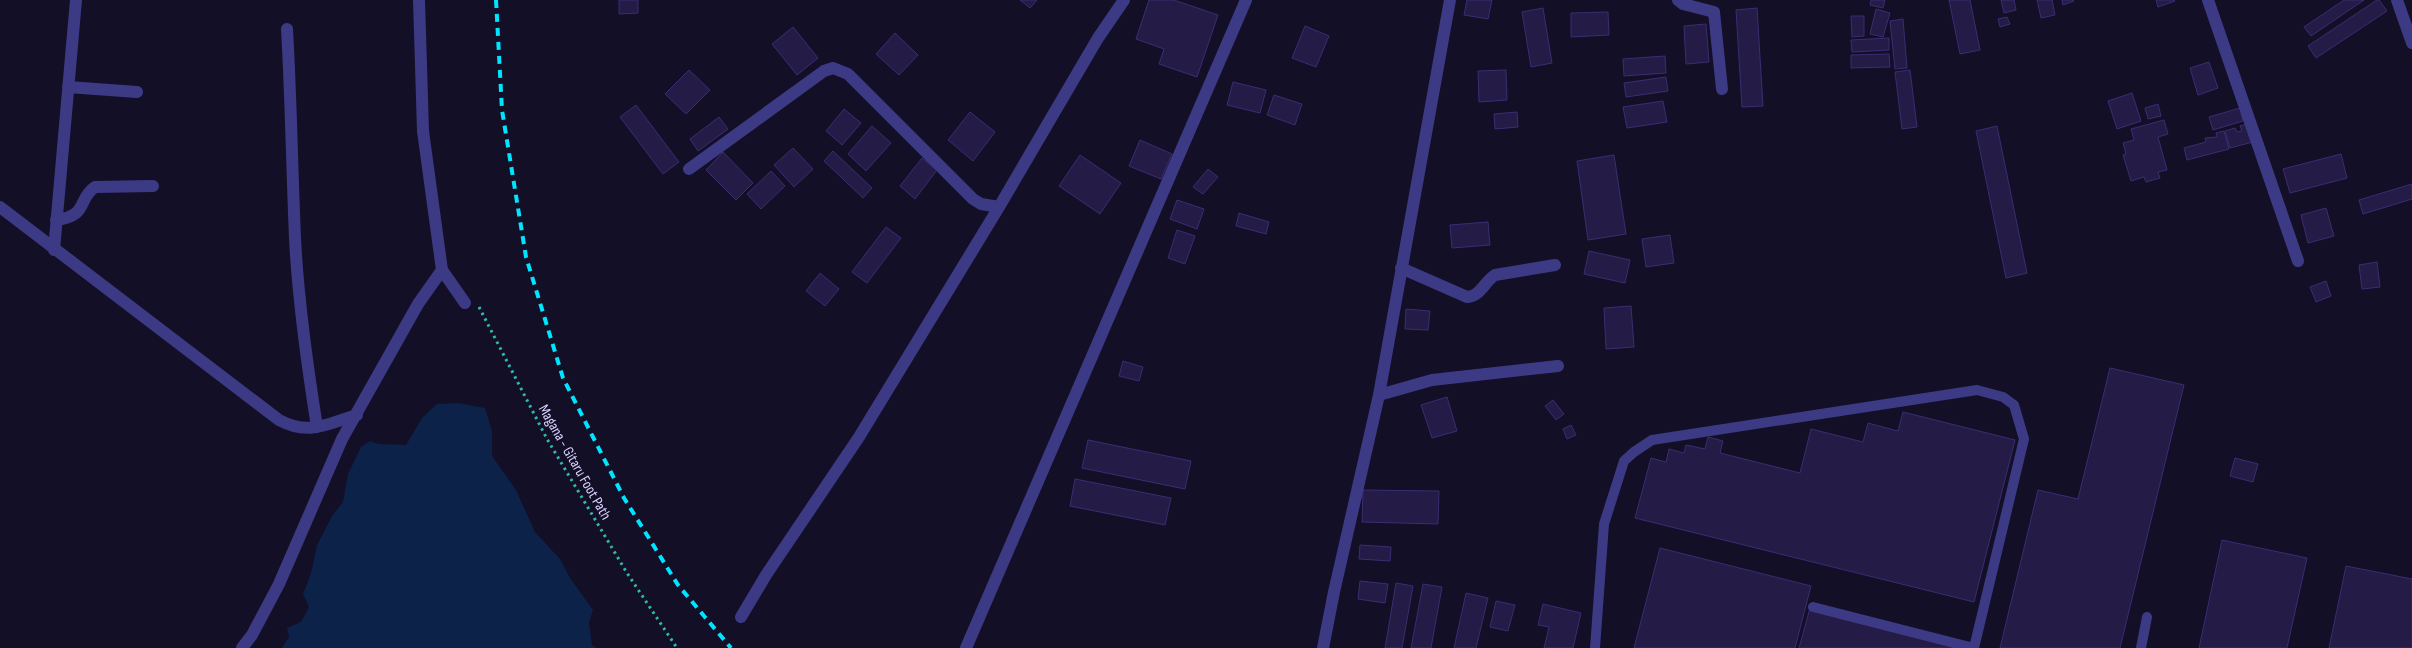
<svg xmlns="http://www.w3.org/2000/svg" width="2412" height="648" font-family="'Sofia Sans Condensed',sans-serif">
<rect width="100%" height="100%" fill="#130f26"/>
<path fill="#0c2248" d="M458,403l27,5 7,23v25l24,34 19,42 25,27 10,19 23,32 -4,13 3,22 5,3h-315l7,-11 -2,-9 14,-6 8,-15 -6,-13 8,-21 6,-28 15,-29 11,-14 5,-28 13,-27 9,-6 8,3 28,1 16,-27 15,-14z"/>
<path fill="#241b47" stroke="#3b2d73" d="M619,0h19v13l-19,1z
M1020,0h17l-7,8z
M1149,0h25l44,15 -21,62 -38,-13 5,-15 -28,-10z
M1467,0h25l-4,19 -24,-4z
M1871,0h14l-2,8 -13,-3z
M1949,0h21l10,50 -20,4z
M2001,0h13l2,10 -12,3z
M2037,0h15l3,15 -14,3z
M2062,0h11l1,1 -11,4z
M2156,0h18l1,1 -17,6z
M2344,0h20l-53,36 -7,-9z
M2377,0h2l8,11 -71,47 -8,-12z
M1543,8l9,55 -21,4 -9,-55z
M1757,8l6,98 -21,1 -6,-97z
M1876,9l14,4 -7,24 -13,-3z
M1608,12l1,23 -38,2v-24z
M1851,16h13v20l-12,1z
M2007,17l3,7 -10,3 -2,-8z
M1903,19l4,49 -12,1 -5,-48z
M1706,24l3,38 -23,2 -2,-38z
M1305,26l24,10 -13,31 -24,-9z
M793,27l25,31 -21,17 -25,-31z
M895,33l23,22 -19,20 -23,-21z
M1889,38v12l-37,2 -1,-12z
M1889,54l1,13 -39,1v-13z
M1665,56l1,17 -42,3 -1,-17z
M2209,62l9,26 -20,7 -8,-27z
M689,70l21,20 -24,24 -21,-20z
M1506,70l1,30 -28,2 -1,-31z
M1910,70l7,57 -15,2 -7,-57z
M1666,77l2,14 -42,6 -2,-14z
M1233,82l33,8 -6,23 -33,-8z
M2132,93l9,28 -24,8 -9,-28z
M1274,95l28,9 -7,21 -28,-10z
M1663,101l4,21 -40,6 -4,-21z
M2158,104l3,12 -13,3 -3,-11z
M636,105l43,57 -16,12 -43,-57z
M2240,108l3,13 -30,9 -4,-13z
M844,109l17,14 -19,22 -16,-14z
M970,112l25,20 -22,29 -25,-21z
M1517,112l1,15 -23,2 -1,-15z
M719,117l9,12 -30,22 -8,-12z
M2164,120l4,14 -10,3 9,33 -9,2 2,6 -14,4 -2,-5 -13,4 -8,-26 3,-1 -3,-11 11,-3 -3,-11z
M2248,124l5,18 -23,6 -5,-17 10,-3 2,4 5,-1 -2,-5z
M872,126l19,17 -25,28 -18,-17z
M1997,126l30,147 -21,5 -30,-147z
M2224,131l5,18 -42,11 -3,-12 22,-6 -1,-4 12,-1 -1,-4z
M1140,140l32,14 -11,25 -32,-13z
M793,148l20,21 -19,18 -20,-22z
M833,151l39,37 -9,10 -39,-37z
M723,152l30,31 -17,17 -30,-30z
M2341,154l6,24 -57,15 -7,-24z
M1080,155l41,28 -21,31 -41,-28z
M1614,155l12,79 -38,6 -11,-79z
M922,158l15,12 -22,29 -15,-13z
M1208,169l10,8 -15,17 -10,-7z
M771,171l14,15 -24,23 -14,-15z
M2412,184v15l-49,15 -4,-14z
M1177,200l27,9 -7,20 -27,-10z
M2326,208l8,28 -26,7 -7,-28z
M1239,213l30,9 -3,12 -30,-8z
M1488,222l2,23 -38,3 -2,-23z
M886,227l15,11 -34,45 -15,-11z
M1177,230l18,6 -10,28 -17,-6z
M1670,235l4,28 -28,4 -4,-28z
M1589,251l41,9 -5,23 -41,-9z
M2377,262l3,25 -18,2 -3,-24z
M820,273l19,16 -14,17 -19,-15z
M2326,281l5,15 -15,6 -6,-15z
M1631,306l3,41 -28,2 -2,-41z
M1406,309l24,2 -2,19 -23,-1z
M1123,361l20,6 -4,14 -20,-5z
M2110,368l74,17 -64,263h-120l38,-158 40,9z
M1447,397l10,34 -25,7 -11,-33z
M1553,400l11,14 -8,6 -11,-14z
M1903,412l112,28 -41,162 -339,-84 16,-60 15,4 3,-13 15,4 2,-8 19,4 3,-12 15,4 -3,12 80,20 11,-44 52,13 5,-19 30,8z
M1571,425l5,10 -9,4 -4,-10z
M1088,440l103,21 -6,28 -103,-21z
M2235,458l23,6 -5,18 -23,-6z
M1075,479l96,19 -6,27 -95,-19z
M1363,490l76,1 -1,33 -76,-2z
M2222,540l85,18 -20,90h-88z
M1360,545l31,2 -1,14 -31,-2z
M1660,548l151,38 -16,62h-161z
M2346,566l66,13v69h-83z
M1360,581l28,3 -3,19 -27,-4z
M1396,583l17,3 -11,62h-17z
M1423,584l19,3 -11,61h-20z
M1466,593l22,5 -12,50h-22z
M1496,601l19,4 -7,26 -18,-4z
M1543,604l38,9 -8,35h-29l5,-21 -11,-2z
M1810,608l151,40h-162z"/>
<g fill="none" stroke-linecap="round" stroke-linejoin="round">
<path stroke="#2fb8b0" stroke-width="3" stroke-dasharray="2.5 4" stroke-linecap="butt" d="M479,307l68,132 80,134 50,75"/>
<path stroke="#3d3a85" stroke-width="10" d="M1595,648l9,-124 20,-63 10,-9 18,-12 325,-50 26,7 11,8 10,34 -50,209 -161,-41
M2141,648l6,-31"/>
<path stroke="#3d3a85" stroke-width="12" d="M419,0l4,131 19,139 23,33
M1678,0l5,4 31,8 8,77
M2208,0l90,261
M2397,0l15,43
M287,29c4,69 5,139 8,209 3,63 12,126 22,189
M68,87l69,5
M689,169l135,-98 9,-3 15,6 125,125 8,5 18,3
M0,207l279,213c30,16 47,4 78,-5
M56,220c33,-4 21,-21 39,-33l58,-1
M54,250l22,-250
M1401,268l66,29c14,-1 17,-15 28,-22l60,-10
M1379,395l53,-15 126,-14
M741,617l25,-42 93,-138 140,-230 99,-169 26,-38
M242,648l10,-13 27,-51 63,-145 76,-135 24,-34
M966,648l280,-648
M1323,648l11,-56 45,-197 71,-395"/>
<path stroke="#00e5ff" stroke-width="4" stroke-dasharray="8 6" stroke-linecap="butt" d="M496,0l6,110 24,147 37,121 61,120 54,87 53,63"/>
</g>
<g text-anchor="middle" stroke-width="4.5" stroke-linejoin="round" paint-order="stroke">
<g font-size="15" fill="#d9d4ff" stroke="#130f26">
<text transform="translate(575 462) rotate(60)" y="5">Magana - Gitaru Foot Path</text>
</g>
</g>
</svg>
